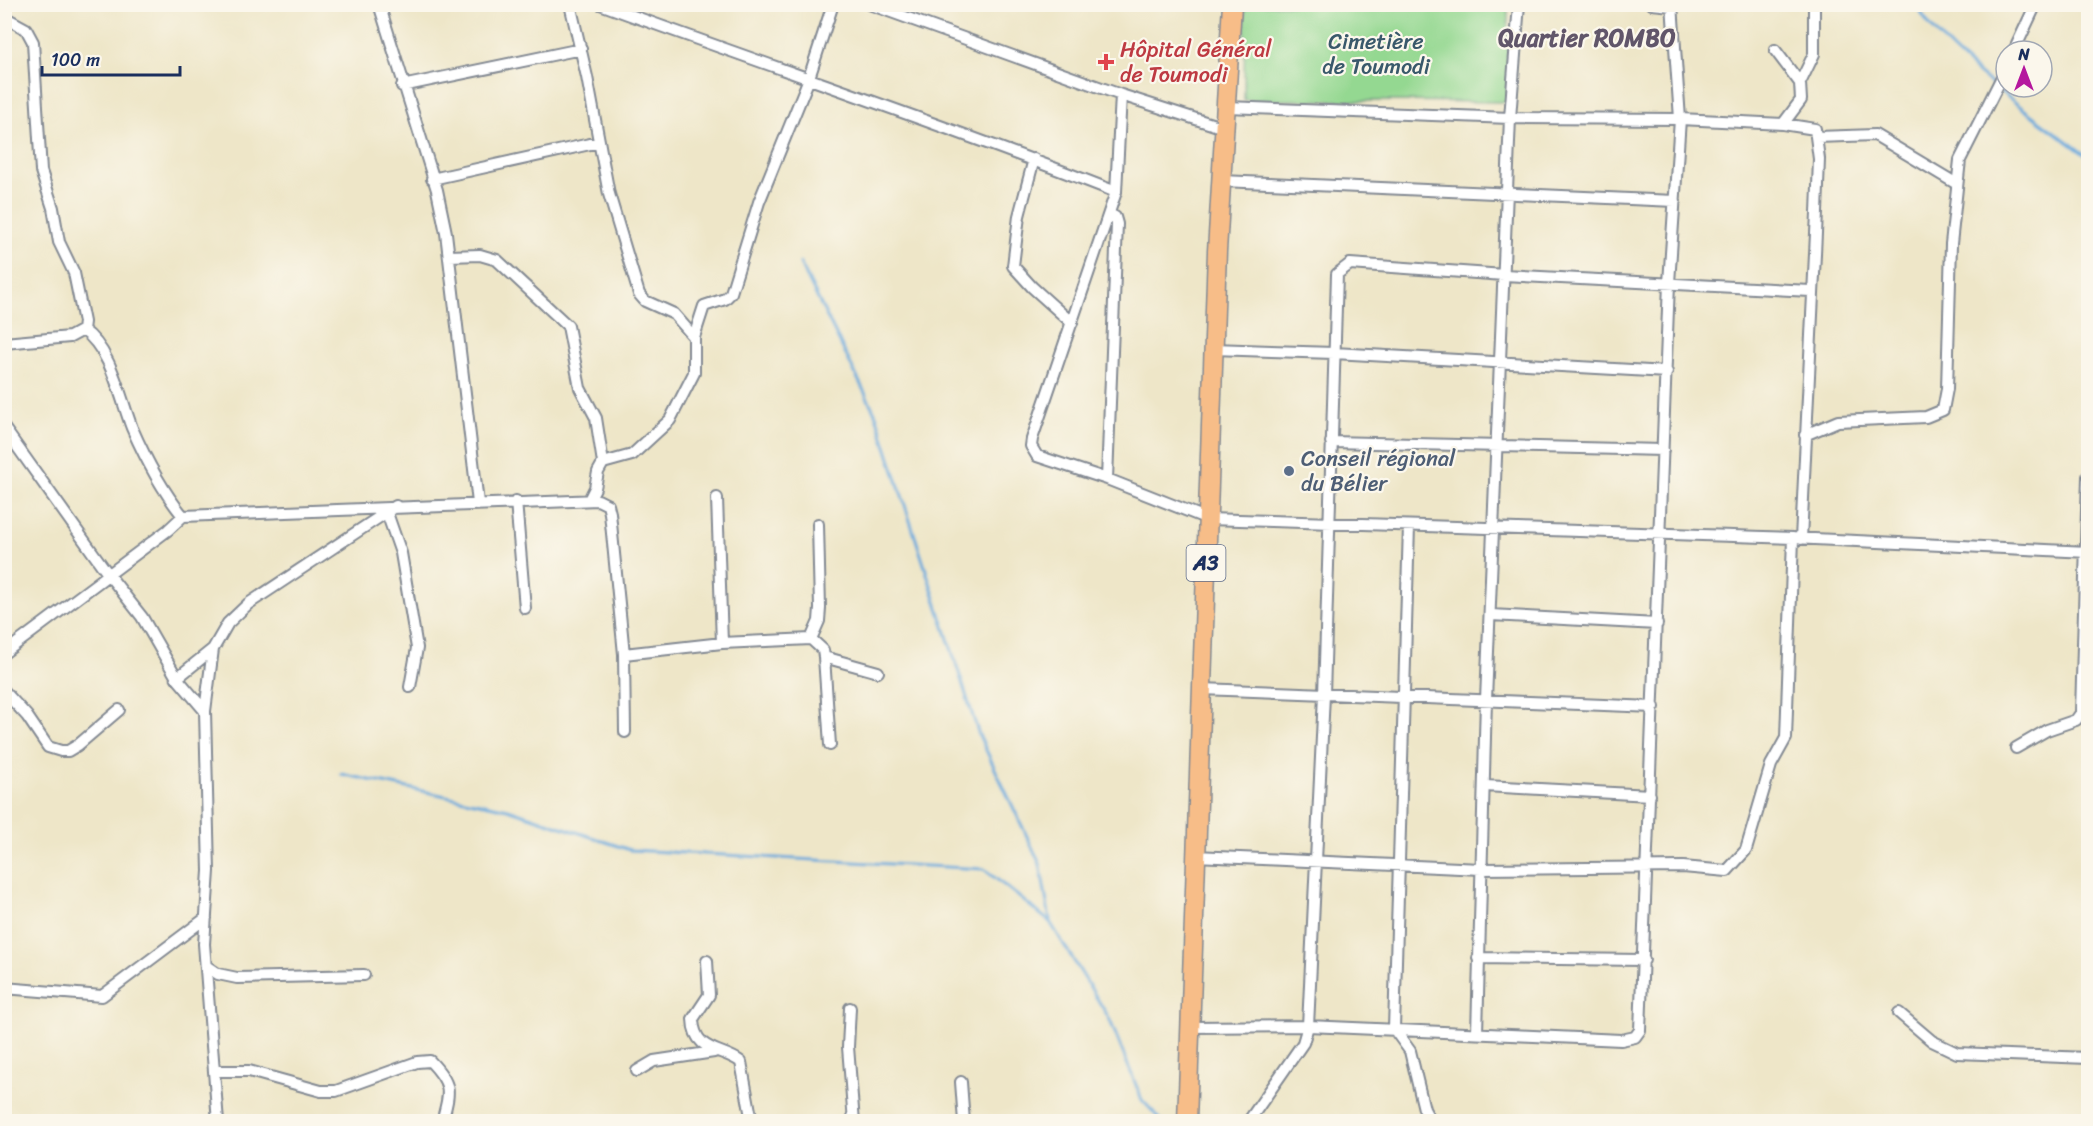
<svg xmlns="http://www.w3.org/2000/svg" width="2093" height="1126" font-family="Sriracha,sans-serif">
<rect width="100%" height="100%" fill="#fbf7ec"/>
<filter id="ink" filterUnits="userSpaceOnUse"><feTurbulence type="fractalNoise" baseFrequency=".0167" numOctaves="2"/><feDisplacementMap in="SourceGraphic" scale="12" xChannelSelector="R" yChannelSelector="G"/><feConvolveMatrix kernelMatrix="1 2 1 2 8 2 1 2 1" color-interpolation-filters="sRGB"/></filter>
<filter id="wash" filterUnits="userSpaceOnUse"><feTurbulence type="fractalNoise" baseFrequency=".008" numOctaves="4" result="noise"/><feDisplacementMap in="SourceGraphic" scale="24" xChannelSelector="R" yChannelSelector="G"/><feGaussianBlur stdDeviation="1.35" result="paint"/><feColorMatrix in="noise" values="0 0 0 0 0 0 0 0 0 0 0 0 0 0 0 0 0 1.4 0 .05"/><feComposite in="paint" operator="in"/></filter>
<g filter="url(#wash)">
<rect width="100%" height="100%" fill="#eee6c8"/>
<path fill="#94d891" stroke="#588478" stroke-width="1.5" d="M1245,5h263l-1,97 -263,-2z"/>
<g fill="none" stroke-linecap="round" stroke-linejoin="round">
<path stroke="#69a9dc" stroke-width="3" d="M1916,4c22,48 128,119 172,153
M800,263l76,152 103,320 61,129 10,56
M341,774l167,35 122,41 354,19 66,53 59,96 33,82 21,22"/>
</g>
</g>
<g filter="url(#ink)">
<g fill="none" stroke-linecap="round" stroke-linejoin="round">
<defs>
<path id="minor" d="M379,4l58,186 9,43 32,270
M570,4l17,73 22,117 30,100 6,7 29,13 20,23
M600,4c172,63 346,121 516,188
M869,4l252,91 103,33
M1652,4l20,2
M4,17l22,12 7,13 8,129 12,37 6,34 15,31 10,49 -1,8 -13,7 -66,6
M1775,50l25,33
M2014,51l22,-47
M402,86l179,-37
M1121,95l-5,97 -84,247 -1,7 6,10 70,23 101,40 585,19 295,14
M1227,107l283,11 170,1 103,5 32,5 4,30 -2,54 -16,326
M1783,124l18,-24 -1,-17 14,-29v-50
M1817,137l58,-2 82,49
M1034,159l-15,57 -6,50 19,21 40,36
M432,179l167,-37
M1222,181l453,20
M449,256l31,-1 17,5 71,66 12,62 16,30 7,45
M83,330c28,19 37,67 49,98 14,32 29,61 51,88
M1213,349l121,4 333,19
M4,428l104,146 34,43 35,61 28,33
M1805,435l33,-14 88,-4 17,-7 4,-21 4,-145 9,-84 46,-91
M1331,442l332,8
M1107,479l10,-255 -2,-7 -6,-3
M717,498l5,145
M589,500l6,-12 3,-16 5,-9 29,-8 38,-35 24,-47v-36l10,-31 21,-7 6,-6 28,-91 49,-121 25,-77
M516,501l9,107
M387,513l14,40 16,95 -7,39
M1409,526l-15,503 16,22 14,58 7,13
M1491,615l166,9
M811,639l8,-18 1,-13 -2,-84
M4,653l164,-123 15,-14 415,-16 10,5 2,8 14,141 1,78
M624,654l98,-11 89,-4 12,11 1,7 6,88
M824,657l54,15
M177,678l36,-29
M1202,689l452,18
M4,691l23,25 21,31 13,4h7l10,-6 41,-35
M2016,748l31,-18 29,-10 5,-7 7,-237
M1485,786l165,9
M1195,856l286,13 202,-2 44,4 19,-21 25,-85 15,-27 7,-200
M1478,958l166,2
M707,961l2,34 -16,24c1,34 30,29 48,43l11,60
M206,966l12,8 19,4 127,-3
M4,988l98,8 104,-78
M850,1008l-2,39 6,75
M1899,1013l33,28 25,12 131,5
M1190,1027l118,-1 313,14 14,-3 5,-7 29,-747 11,-164 -8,-115
M1477,1033l9,-333 24,-582 9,-114
M215,1071h34l72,20h15l81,-29 13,-1c23,24 20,30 12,61
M637,1071l17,-10 60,-9
M961,1082l3,40
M218,1122l-14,-178 5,-73 -4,-160 8,-62 15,-26 20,-19 148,-98
M1248,1122l55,-79 5,-17 16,-331 13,-421 13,-10 154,11 307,16"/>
<path id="primary" d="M1187,1122l30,-871 15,-247"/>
</defs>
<use href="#minor" stroke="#848a93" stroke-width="14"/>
<use href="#primary" stroke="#848a93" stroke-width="21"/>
<use href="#minor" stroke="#fff" stroke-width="10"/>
<use href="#primary" stroke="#f7bd88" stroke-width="18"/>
</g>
</g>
<path fill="#e0444e" stroke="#fbf7ec" stroke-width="2" d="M1103 53h6v6h6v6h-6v6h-6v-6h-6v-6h6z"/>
<circle fill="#5c6f8a" stroke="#fbf7ec" stroke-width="2" cx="1289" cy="471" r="6"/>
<g text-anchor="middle" stroke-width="4.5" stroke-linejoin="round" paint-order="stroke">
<rect fill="#fbf7ec" stroke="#5e6b89" stroke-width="1.5" x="1186.5" y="545" width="39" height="36" rx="4.5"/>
<g font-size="21" font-weight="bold" fill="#1b2f5e">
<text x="1206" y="570">A3</text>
</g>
<g font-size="22" fill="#39596b" stroke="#fbf7ec">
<text x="1376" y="49">Cimetière<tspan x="1376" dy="25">de Toumodi</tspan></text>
</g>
<g font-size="22" fill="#be3a42" stroke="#fbf7ec" text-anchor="start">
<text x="1120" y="57">Hôpital Général<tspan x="1120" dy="25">de Toumodi</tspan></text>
</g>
<g font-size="22" fill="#4e5e75" stroke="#fbf7ec" text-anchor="start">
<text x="1301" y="466">Conseil régional<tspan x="1301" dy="25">du Bélier</tspan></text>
</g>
<g font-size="24" font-weight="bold" fill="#61566a" stroke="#fbf7ec">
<text x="1587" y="46">Quartier ROMBO</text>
</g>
</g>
<rect width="2093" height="1126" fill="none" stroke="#fbf7ec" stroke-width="24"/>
<g transform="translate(2024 69)"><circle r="28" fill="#fbf7ec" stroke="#a1a7b3" stroke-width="1.5"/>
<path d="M0-4.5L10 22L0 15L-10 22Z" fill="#b5179e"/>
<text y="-9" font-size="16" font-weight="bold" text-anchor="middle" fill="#1b2f5e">N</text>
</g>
<path d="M42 66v9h138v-9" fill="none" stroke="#1b2f5e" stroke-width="3"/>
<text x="51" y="66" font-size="18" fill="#1b2f5e" stroke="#fbf7ec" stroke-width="4.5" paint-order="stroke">100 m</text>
</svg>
